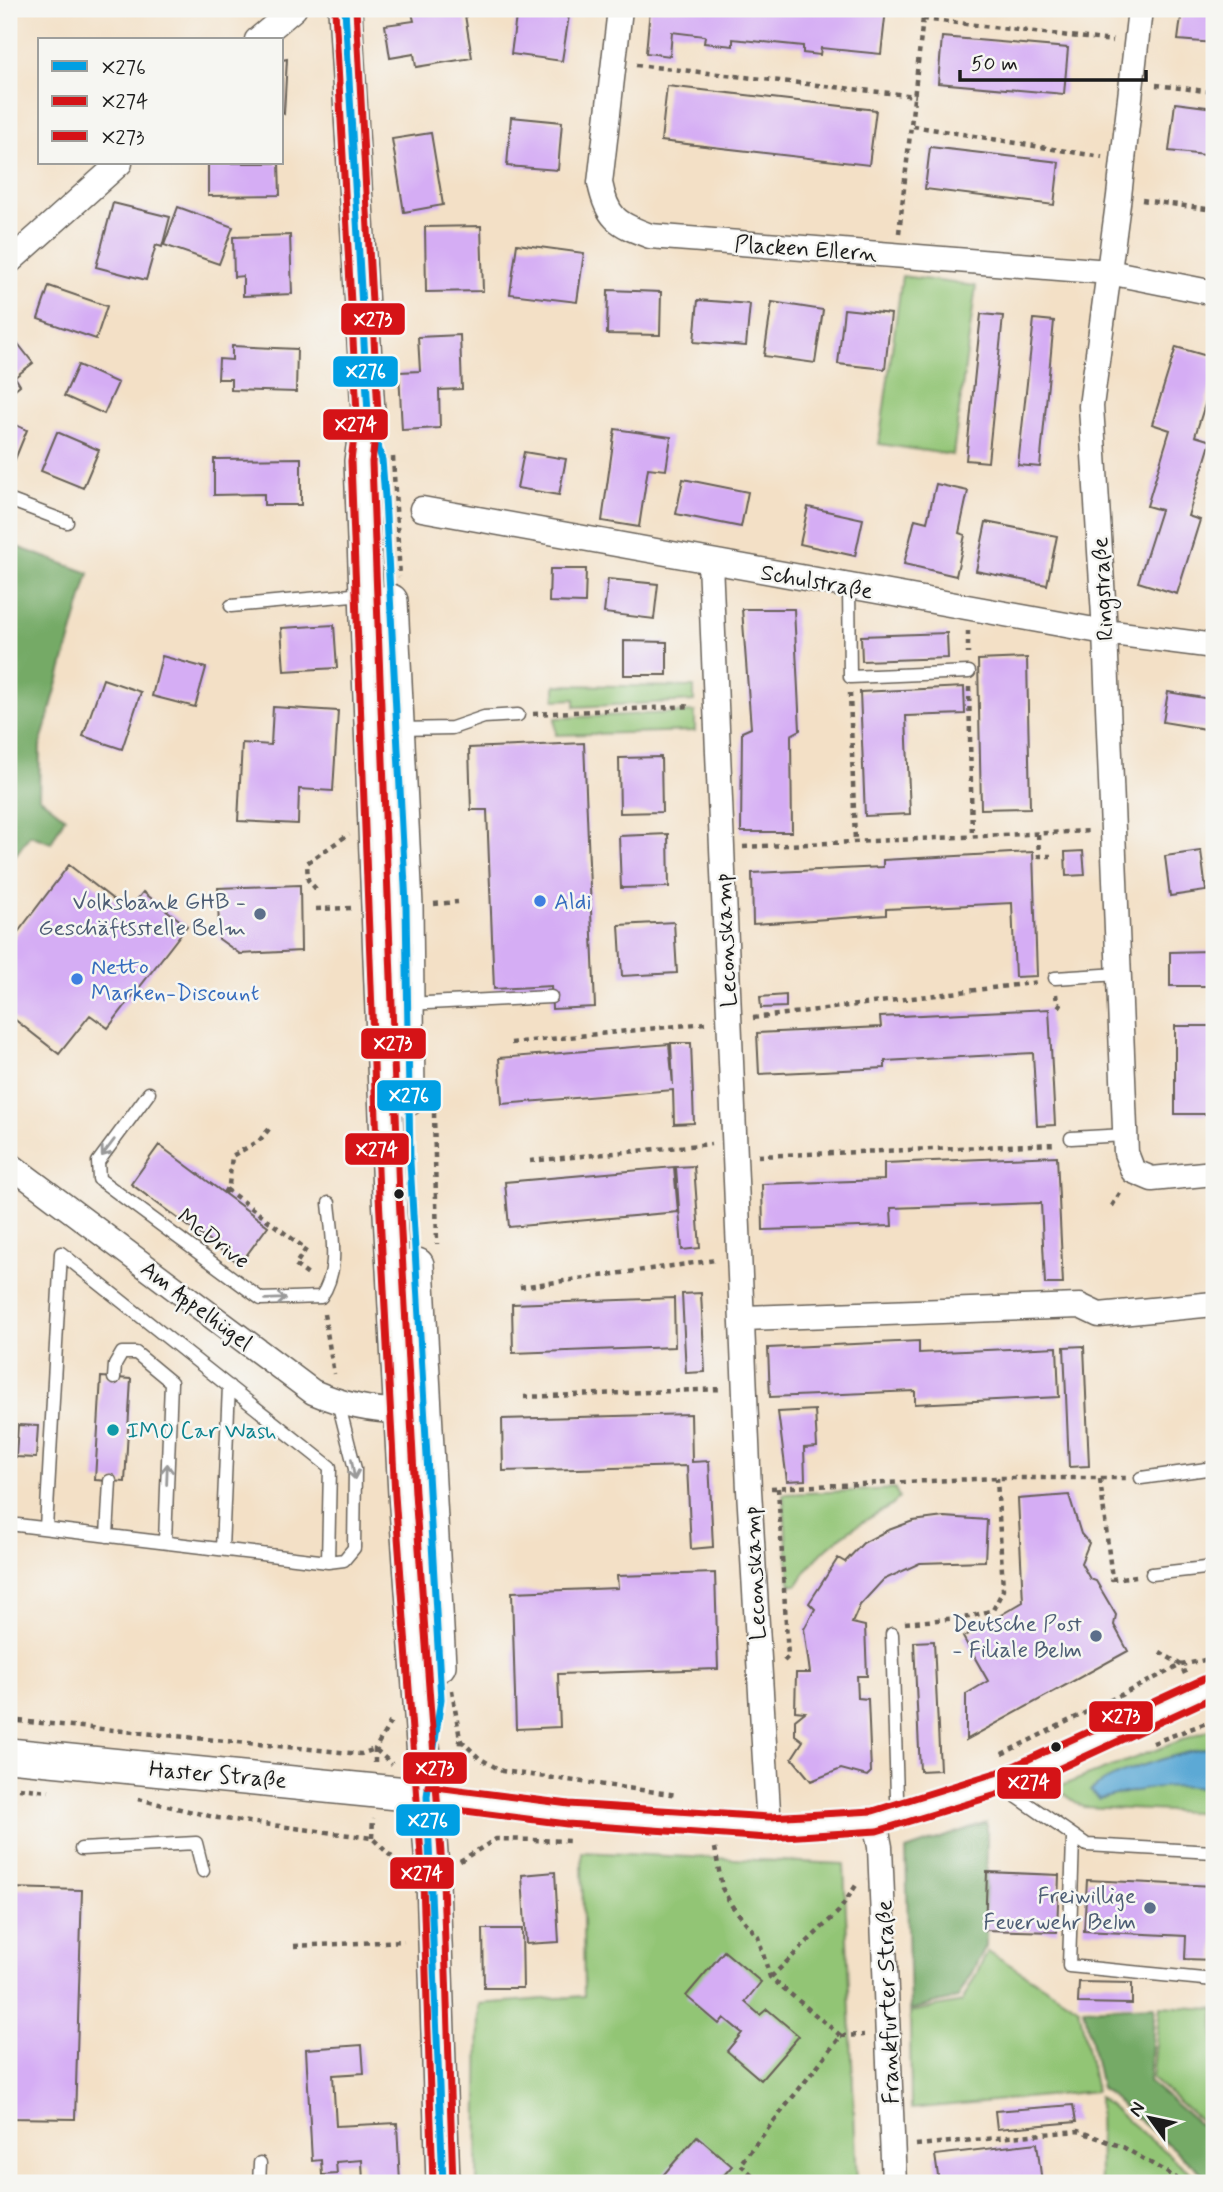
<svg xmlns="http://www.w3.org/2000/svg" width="1223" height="2192" font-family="Mynerve,sans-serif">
<rect width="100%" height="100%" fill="#f6f6f2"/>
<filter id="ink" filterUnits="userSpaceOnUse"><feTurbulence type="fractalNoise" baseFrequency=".0143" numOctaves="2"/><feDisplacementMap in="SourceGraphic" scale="14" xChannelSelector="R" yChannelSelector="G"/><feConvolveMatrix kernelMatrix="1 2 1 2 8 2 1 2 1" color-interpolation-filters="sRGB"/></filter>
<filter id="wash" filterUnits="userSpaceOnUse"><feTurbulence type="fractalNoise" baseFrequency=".00686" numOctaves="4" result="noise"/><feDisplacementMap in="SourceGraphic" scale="28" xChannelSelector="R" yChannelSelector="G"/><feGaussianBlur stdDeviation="1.57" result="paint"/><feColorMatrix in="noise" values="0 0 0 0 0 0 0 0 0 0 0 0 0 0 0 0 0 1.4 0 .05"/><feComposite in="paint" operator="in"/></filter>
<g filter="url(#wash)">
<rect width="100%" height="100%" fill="#f3e0c6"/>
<path fill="#92c575" stroke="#577048" stroke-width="2" d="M902,276l74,10 -23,169 -74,-11z
M555,685l139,2v14l-119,6v-8l-20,1z
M695,712v19l-139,4 -1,-17z
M895,1489l4,8 -6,8c-40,21 -72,40 -96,80h-7l-7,-91z
M1214,1728v85l-131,-6 -28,-19z
M582,1852l262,12 13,319h-380l2,-179 105,-8z
M988,1951l91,57 17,83 -185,18 -1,-97 52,-10z
M1160,2006l54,3v123l-62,-53z
M1099,2097l104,86h-103z"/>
<path fill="#75aa66" stroke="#486341" stroke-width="2" d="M9,544l80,29 -49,173 -1,51 26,20 -14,26 -21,-8 -21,29z
M987,1822l-1,124 -28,52 -48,12 -4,-160z
M1155,2006l-6,76 65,54v47l-113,-95 -17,-79z"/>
<path fill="#5ba9d5" stroke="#3c6278" stroke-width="2" d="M1214,1747v44c-38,-11 -77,-1 -115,8l-9,-8c22,-20 93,-39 124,-44z"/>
<g id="blocks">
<path fill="#d5adf4" d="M411,9h53l8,49 -56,9 -2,-13 -24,4 -5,-33 29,-4z
M517,9h53l-8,52 -51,-7z
M650,9h236l-5,45 -60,-6 -1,7 -17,-2v-7l-70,-7v7l-29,-3 1,-7 -33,-4 -2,24 -24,-3z
M1182,9h32v34l-36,-3z
M942,37l126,11 -4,46 -126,-11z
M287,59l-3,55 -2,-1v-53z
M667,86l209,24 -7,55 -208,-24z
M1175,103l39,5v48l-45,-5z
M511,117l51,5 -4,48 -51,-4z
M431,133l12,72 -39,7 -12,-73z
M930,147l129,15 -5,43 -129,-16z
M208,163h71l1,32 -72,1z
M113,203l57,14 -8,30 -6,-2 -10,35 -50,-13z
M178,207l55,20 -14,37 -55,-19z
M481,226l2,65 -57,1 -1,-65z
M290,235l2,59 -49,2v-20l-9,1 -1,-40z
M517,244l67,9 -7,49 -67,-8z
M49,286l58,20 -11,33 -58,-20z
M608,290l53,2 -1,43 -53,-1z
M698,300l52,4 -4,42 -52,-4z
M772,302l51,8 -8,53 -51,-7z
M844,309l47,5 -6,55 -47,-5z
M981,314l22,2 -15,146 -22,-2z
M1034,319l20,2 -14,146 -22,-2z
M9,332l24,31 -18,14 5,8 -11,9z
M460,335l2,54 -23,1 1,38 -38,2 -3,-58 21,-1 -2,-34z
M232,346l65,3 -1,43 -65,-2v-11h-13l1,-20 13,1z
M1176,347l38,11v18l-19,60 16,5 -23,75 12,4 -23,74 -39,-12 23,-72 -14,-4 23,-76 -18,-6z
M78,365l40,18 -14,31 -40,-18z
M9,422l18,8 -18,44z
M615,429l56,8 -5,33 -18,-2 -9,59 -37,-6z
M57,432l42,18 -16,38 -42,-17z
M524,452l42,7 -7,36 -42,-7z
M301,458v47h-37v-11l-50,1v-36z
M683,479l65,13 -7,35 -65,-13z
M936,484l32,7 -9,42 6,2 -9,41 -52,-12 11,-45 12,3z
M808,507l55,12 -8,37 -55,-12z
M986,522l71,14 -10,49 -71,-14z
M550,569h36l-1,34 -36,-1z
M608,579l50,5 -4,35 -50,-6z
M742,609h52l6,121 -9,5 1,97h-51l1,-100 9,-4z
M334,625l3,43 -53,3 -3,-43z
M947,633l1,25 -86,3 -1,-25z
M624,641l43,1v33h-43z
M162,656l44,12 -11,39 -43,-11z
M1027,658l3,150 -49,1 -3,-149z
M103,679l38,13 -19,57 -39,-13z
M964,687l1,27 -59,2 4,98 -45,2 -5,-124z
M1168,692l42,7 -4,30 -43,-7z
M273,707l65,4 -5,80 -34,-2 -1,35 -60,-3 4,-78 29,2z
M584,743l11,264 -43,2 -1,-23 -57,3 -7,-179h-16l-2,-62z
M661,757l1,55 -42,1 -1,-55z
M668,834l1,53 -48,1 -2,-52z
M1083,851l2,24 -19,1 -1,-24z
M1201,851l5,40 -36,5 -5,-40z
M1033,852l4,124 -22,1 -3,-74 -126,6v6l-133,9 -1,-51 131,-6v-7z
M69,865l59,46 15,-19 44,34 -79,102 -18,-13 -31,39 -50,-39v-71z
M300,885l1,66 -61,3 -21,-15 -1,-51z
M674,922l3,51 -55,3 -3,-51z
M1209,951l1,35h-40v-34z
M786,995v12l-25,1 -1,-11z
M1049,1009l6,116 -18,1 -4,-73 -148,8v7l-126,6 -2,-41 124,-6 -1,-10z
M1175,1026h39v88h-39z
M671,1043h20l3,80 -20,1 -1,-34 -171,14 -3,-46 170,-14 4,41z
M159,1145l109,81 -28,38 -109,-80z
M1057,1156l6,128h-18l-4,-81 -150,5 1,18 -129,4 -1,-46 122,-4v-17z
M694,1166l6,82 -18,2 -6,-83z
M674,1167l4,45 -169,15 -4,-45z
M701,1293l4,79 -19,1 -4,-79z
M674,1298l1,49 -162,6 -1,-49z
M919,1341v12l138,-6 2,50 -144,7v-13l-145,6 -2,-49z
M1084,1346l5,120 -20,1 -5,-120z
M101,1377l30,2 -6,103 -30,-2z
M815,1410l2,37 -13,1 1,32 -18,1 -9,-69z
M691,1414l1,48 17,-1 4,86 -22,2 -4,-83 -184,5 -1,-52z
M18,1425l20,1 -2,32 -20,-1z
M1069,1495l12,39 8,9 -8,20 9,16 6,2 20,34 -2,10 14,26 -162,89v-46l22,-13 -25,-44 60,-35 -5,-103z
M944,1517l43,3 -2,41 -65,2 -37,17 -23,25 -8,18 13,3 2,50h-10l1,22 10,1 3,73 -4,4 -26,-7 -30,12 -19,-23 11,-17 -8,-6v-15l10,-8 -10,-1 1,-38h14l-6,-44 11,-20 -6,-6 29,-45 7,4 18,-19 23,-12 27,-10z
M715,1573l3,96 -160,5 2,53 -44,2 -4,-137 106,-4 -1,-12z
M934,1641l6,129 -20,1 -6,-129z
M555,1872l4,70 -33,2 -4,-69z
M987,1872l72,3 -2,57 -72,-2z
M1087,1880l127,6v74l-29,-1 1,-23 -102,-5z
M9,1888l73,2 -7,229 -66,-1z
M483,1929h39l1,59h-39z
M724,1951l37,31 -16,20 15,13 7,-6 32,27 -38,44 -34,-29 15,-18 -18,-15 -5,6 -33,-28z
M1079,1982l53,1v21l-54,-1z
M362,2045l2,28 -31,2 3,51 61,-3 3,60h-37l-1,-23 -26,2 1,12 -15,1 -1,-15 -9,1 -6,-112z
M1073,2105l3,17 -79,7 -2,-18z
M697,2136l35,30 -15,17h-57l-2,-2z
M1037,2143l5,40h-103l-4,-28z"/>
</g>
</g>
<g filter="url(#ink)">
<use href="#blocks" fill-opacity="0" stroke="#676158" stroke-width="2"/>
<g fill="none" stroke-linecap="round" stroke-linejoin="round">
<defs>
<path id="lane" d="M9,500l58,22
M849,587l1,90 119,-5
M231,606l132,-12
M398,729l54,-1 32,-11 34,-2
M1055,978l64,-4
M407,1004l144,-7
M149,1093l-51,69 1,17 162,120 60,-2c19,-27 11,-62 8,-94
M1071,1138l54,-3
M61,1253l269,214 -2,95
M114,1378l1,-13 7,-12h14l35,29 -6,160
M1141,1478l73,-10
M9,1524l319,38 16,-2 10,-12 1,-79 -17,-67
M46,1528l15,-275
M107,1536l3,-55
M222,1549l7,-163
M1152,1574l62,-7
M892,1634l5,163 3,18
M1009,1780l7,16 71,49 127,7
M1073,1838l-4,128 145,14
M81,1849l115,-6 7,28
M259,2183l1,-20"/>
<path id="street" d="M620,9l-20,174c7,35 17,41 50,53l459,36 105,21
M1140,9l-21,187 -28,210 14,226 21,521 7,18 19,8 62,-6
M257,40l37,-31
M9,262l111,-99
M422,509l683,123 109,14
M710,562l39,928 20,338
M9,1164l304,228c28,12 57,19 88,19
M744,1318l336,-12 19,9 115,-11
M427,1796l141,18 201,14 106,-7 134,-41 205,-94
M875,1821l5,26 14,336"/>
<path id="secondary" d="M345,9l23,404 -7,48 28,734 16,299 28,388 10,301
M391,601l15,304 2,194
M417,1265l22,400
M9,1755l418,41"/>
</defs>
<use href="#lane" stroke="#676158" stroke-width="15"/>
<use href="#street" stroke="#676158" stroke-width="27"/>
<use href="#secondary" stroke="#676158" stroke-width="36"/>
<path stroke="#676158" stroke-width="4.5" stroke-dasharray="5 5" stroke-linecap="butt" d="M923,19l190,22
M636,65l280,31
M1156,85l58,7
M913,126l189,31
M1142,200l72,10
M899,233l25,-224
M393,457l7,120
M968,631v23
M969,687l3,150
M850,693l5,149
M533,714l159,-8
M1038,834l1,22h12
M743,847l348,-16
M316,889l-8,-9 -1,-17 42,-29
M434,904l24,-2
M316,909l36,-1
M1056,994l1,9 9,6
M753,1018l286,-36
M511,1043l195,-20
M434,1113l3,131
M758,1156l299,-12
M530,1161l181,-17
M226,1189l80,60 -11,16 16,12
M224,1193l5,-8 3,-29 27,-15 11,-13
M1112,1206l10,-16
M520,1287l196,-27
M324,1314l10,60
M524,1397l198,-8
M1100,1479l12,100 25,-3
M771,1488l226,-10h129
M778,1488l10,169 -5,5
M905,1623l64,-6 24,-7 10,-20 -6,-112
M1160,1652l21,13 4,9
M452,1690l8,49 -1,40
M9,1720l352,34 14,-5 17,15
M461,1740l18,18 23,13 176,24
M1153,1743l61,-23
M1002,1754l179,-89 33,-7
M375,1763v-14l16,-28
M9,1787l40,4
M138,1799l80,19 154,20 23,22 7,25
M372,1838l1,-20
M715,1848l7,40 10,18 26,31 12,40 71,59 -101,128 21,19
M460,1861l36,-22 76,2
M294,1946l110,-5
M771,1977l68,-66 18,-27
M841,2036l23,-1
M916,2145l162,-14 45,16 62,36"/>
<use href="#lane" stroke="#fff" stroke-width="12"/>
<use href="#street" stroke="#fff" stroke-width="24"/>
<use href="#secondary" stroke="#fff" stroke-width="33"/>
<defs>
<path id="bus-1" d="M345,9l23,404 14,47 3,37 21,408 4,257 31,537 -14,97 16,387"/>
<path id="bus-2" d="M335,10l22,403 -6,48 28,735 16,299 28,388 10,300
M426,1806l141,18 201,14 109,-7 136,-41 201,-93"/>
<path id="bus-3" d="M356,9l22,403 -6,50 27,733 16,298 28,388 10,302
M428,1786l141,18 200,13 104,-6 132,-41 205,-94"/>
</defs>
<use href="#bus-1" stroke="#f6f6f2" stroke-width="12"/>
<use href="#bus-2" stroke="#f6f6f2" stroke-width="12"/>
<use href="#bus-3" stroke="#f6f6f2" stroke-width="12"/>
<use href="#bus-1" stroke="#009fe3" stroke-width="7"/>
<use href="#bus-2" stroke="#d51317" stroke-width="7"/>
<use href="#bus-3" stroke="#d51317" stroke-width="7"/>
</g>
<defs><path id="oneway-shaft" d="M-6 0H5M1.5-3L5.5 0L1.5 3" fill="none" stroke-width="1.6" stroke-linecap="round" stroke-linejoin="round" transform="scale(1.75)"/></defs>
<g stroke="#999">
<use href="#oneway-shaft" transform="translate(108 1148) rotate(127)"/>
<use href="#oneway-shaft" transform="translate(276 1299) rotate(-2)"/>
<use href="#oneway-shaft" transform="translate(353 1469) rotate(81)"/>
<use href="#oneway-shaft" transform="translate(167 1474) rotate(-88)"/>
</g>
</g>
<g fill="#3f7fe0" stroke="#f6f6f2" stroke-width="2.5">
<circle cx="540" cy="901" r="7"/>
<circle cx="77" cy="979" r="7"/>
</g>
<g fill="#5c6f8a" stroke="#f6f6f2" stroke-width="2.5">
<circle cx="260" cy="914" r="7"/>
<circle cx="1096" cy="1636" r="7"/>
<circle cx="1150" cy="1908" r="7"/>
</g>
<g fill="#1c1c1c" stroke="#f6f6f2" stroke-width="2.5">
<circle cx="399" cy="1194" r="6"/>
<circle cx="1056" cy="1747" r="6"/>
</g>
<circle fill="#0f9aa8" stroke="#f6f6f2" stroke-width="2.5" cx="113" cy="1430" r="7"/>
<g text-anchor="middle" stroke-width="5" stroke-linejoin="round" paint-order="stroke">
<g font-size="23" fill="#1c1c1c" stroke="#f6f6f2">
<text transform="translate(806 248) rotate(4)" y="8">Placken Ellern</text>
<text transform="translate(817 581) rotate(10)" y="8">Schulstraße</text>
<text transform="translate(1102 589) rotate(-93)" y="8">Ringstraße</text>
<text transform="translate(725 940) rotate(-93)" y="8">Leconskamp</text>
<text transform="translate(214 1238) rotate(37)" y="8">McDrive</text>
<text transform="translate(197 1305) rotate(37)" y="8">Am Appelhügel</text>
<text transform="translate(754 1573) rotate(-93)" y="8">Leconskamp</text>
<text transform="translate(218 1774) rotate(5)" y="8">Haster Straße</text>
<text transform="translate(887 2002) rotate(-92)" y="8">Frankfurter Straße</text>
</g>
<g font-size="23" fill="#4e5e75" stroke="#f6f6f2" text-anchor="end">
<text x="246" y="909">Volksbank GHB -<tspan x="246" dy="26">Geschäftsstelle Belm</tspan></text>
<text x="1082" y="1631">Deutsche Post<tspan x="1082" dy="26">- Filiale Belm</tspan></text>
<text x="1136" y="1903">Freiwillige<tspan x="1136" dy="26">Feuerwehr Belm</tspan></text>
</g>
<g font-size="23" fill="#366cbe" stroke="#f6f6f2" text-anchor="start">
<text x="554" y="909">Aldi</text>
<text x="91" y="974">Netto<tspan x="91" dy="26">Marken-Discount</tspan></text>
</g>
<g font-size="23" fill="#0d838f" stroke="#f6f6f2" text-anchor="start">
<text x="127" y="1438">IMO Car Wash</text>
</g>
</g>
<g stroke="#f6f6f2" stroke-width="2.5">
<rect x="340" y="302" width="66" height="34" rx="7" fill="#d51317"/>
<rect x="332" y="355" width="67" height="33" rx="7" fill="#009fe3"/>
<rect x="322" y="408" width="67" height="33" rx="7" fill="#d51317"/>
<rect x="360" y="1027" width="67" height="33" rx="7" fill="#d51317"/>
<rect x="376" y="1079" width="66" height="33" rx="7" fill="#009fe3"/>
<rect x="344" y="1132" width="66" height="34" rx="7" fill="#d51317"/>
<rect x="1088" y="1700" width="66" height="33" rx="7" fill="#d51317"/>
<rect x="402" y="1751" width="66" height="34" rx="7" fill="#d51317"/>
<rect x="996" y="1766" width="66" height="34" rx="7" fill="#d51317"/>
<rect x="395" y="1803" width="66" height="34" rx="7" fill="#009fe3"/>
<rect x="389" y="1856" width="66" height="34" rx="7" fill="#d51317"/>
</g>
<g font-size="19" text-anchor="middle" font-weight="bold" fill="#fff">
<text x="373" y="326">X273</text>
<text x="366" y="378">X276</text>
<text x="356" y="431">X274</text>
<text x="393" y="1050">X273</text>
<text x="409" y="1102">X276</text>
<text x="377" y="1156">X274</text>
<text x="1121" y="1723">X273</text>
<text x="435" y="1775">X273</text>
<text x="1029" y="1789">X274</text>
<text x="428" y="1827">X276</text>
<text x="422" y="1880">X274</text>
</g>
<rect width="1223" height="2192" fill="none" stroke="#f6f6f2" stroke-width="35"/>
<rect x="38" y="38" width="245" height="126" fill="#f6f6f2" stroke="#9f9f9c" stroke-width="2"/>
<rect x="52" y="61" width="35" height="10" fill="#009fe3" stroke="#9f9f9c" stroke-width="2"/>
<text x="102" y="74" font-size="21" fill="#1c1c1c">X276</text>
<rect x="52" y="96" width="35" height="10" fill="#d51317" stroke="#9f9f9c" stroke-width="2"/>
<text x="102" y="108" font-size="21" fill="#1c1c1c">X274</text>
<rect x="52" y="131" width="35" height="10" fill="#d51317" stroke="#9f9f9c" stroke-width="2"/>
<text x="102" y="144" font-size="21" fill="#1c1c1c">X273</text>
<g transform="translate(1150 2118) rotate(303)" stroke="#f6f6f2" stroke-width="5" paint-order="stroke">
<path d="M0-5L12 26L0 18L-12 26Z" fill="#1c1c1c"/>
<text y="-10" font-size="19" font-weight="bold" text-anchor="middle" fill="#1c1c1c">N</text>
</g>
<path d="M960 70v10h186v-10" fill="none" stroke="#1c1c1c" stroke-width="3.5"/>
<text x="971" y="70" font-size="21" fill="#1c1c1c" stroke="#f6f6f2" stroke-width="5" paint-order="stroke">50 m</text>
</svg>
